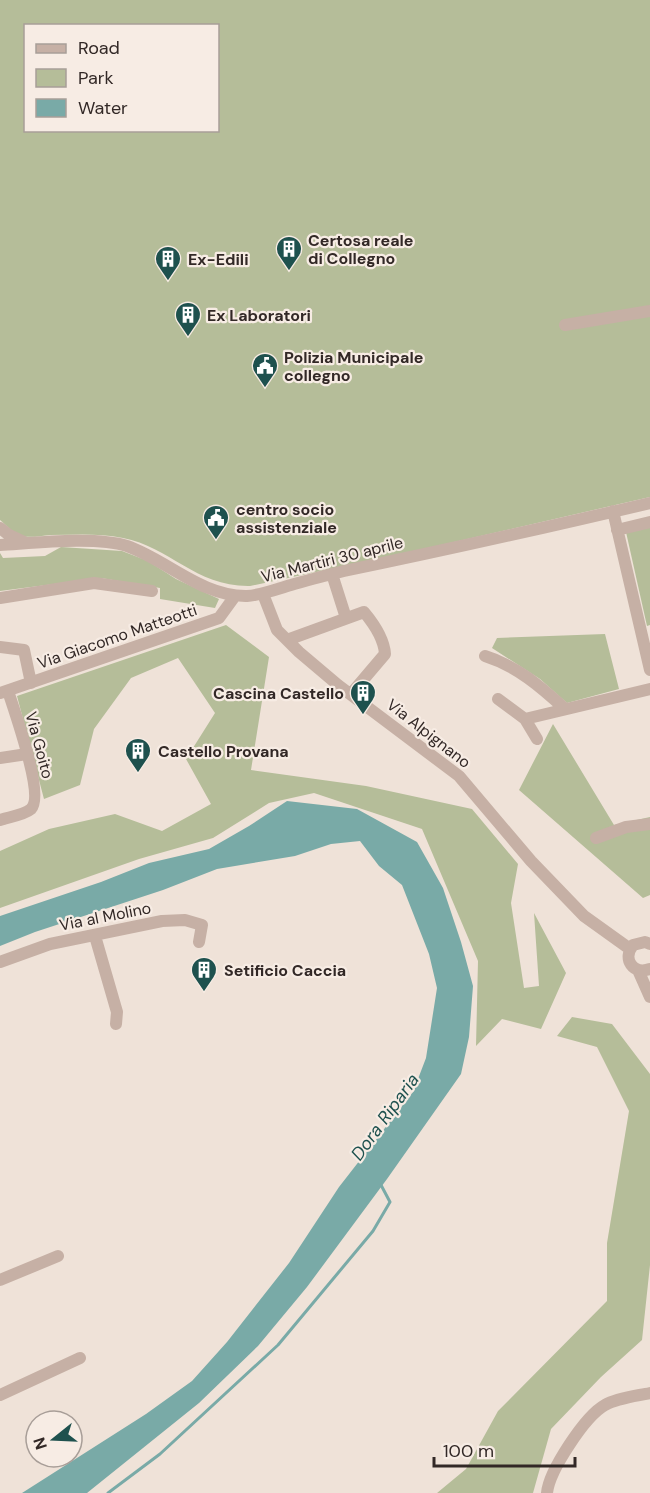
<svg xmlns="http://www.w3.org/2000/svg" width="650" height="1493" font-family="'DM Sans',sans-serif">
<rect width="100%" height="100%" fill="#efe2d8"/>
<path fill="#b5bd99" fill-rule="evenodd" d="M0,0h650v497l-235,54 -165,35c-54,1 -80,-39 -127,-48 -24,-5 -49,-3 -73,-3 -9,1 -20,3 -28,1 -7,-1 -16,-11 -22,-16zM26,26h192v104h-192z
M650,527v98l-3,1 -21,-94z
M61,547l61,4 26,10 28,18 43,20 -4,9 -55,-9v-11l-59,-10 -101,13v-38l3,5 42,-2z
M226,625l43,32 -18,113 115,16 106,23 46,55 -7,39 13,85 15,-2 -5,-73 32,60 -25,56 -39,-10 -26,27 2,-85 -56,-132 -108,-36 -45,10 -56,35 -74,21 -139,49v-57l49,-22 66,-15 47,17 49,-27 -25,-45 29,-46 -37,-55 -47,20 -37,51 -14,56 -36,14 -27,-103z
M605,634l14,55 -52,14 -27,-24 -48,-31 5,-10z
M553,724l61,101 36,-8v78l-7,3 -124,-108z
M572,1017l40,7 38,50v191l-8,75 -41,37 -50,52 -18,64h-96l29,-24 32,-58 109,-110v-58l22,-132 -32,-64 -40,-11z"/>
<path fill="#79aaa7" d="M287,801l70,8 60,33 26,46 18,54 12,44 -4,51 -8,37 -74,105 -80,108 -49,59 -59,57 -112,90h-65l124,-79 46,-33 35,-39 62,-79 50,-76 74,-95 13,-34 11,-70 -8,-34 -27,-69 -23,-19 -19,-25 -29,3 -36,12 -78,13 -54,21 -128,42 -35,14v-30l101,-34 48,-19 60,-14 40,-23z"/>
<g fill="none" stroke-linecap="round" stroke-linejoin="round">
<path stroke="#79aaa7" stroke-width="3" d="M108,1493l52,-39 118,-109 95,-114 17,-29 -9,-17"/>
<path stroke="#c6b0a5" stroke-width="12" d="M565,325l85,-14
M613,511l37,159
M0,528l9,7 15,7
M617,530l33,-8
M0,545c34,-2 96,-9 127,1 40,14 75,51 120,50 15,-1 30,-7 44,-11 18,-5 35,-10 53,-14 102,-21 204,-44 306,-68
M332,574l14,44
M263,594l14,36 22,22 39,33 121,91 72,85 53,55 46,33
M0,598l94,-15 58,8
M287,640l77,-28c10,12 20,26 21,42l-34,40
M0,647l24,3 7,33
M485,656c32,10 56,31 80,53
M0,693l219,-75 16,-22
M498,699l27,20 125,-30
M525,719l12,20
M0,758l27,-4
M0,820c9,-3 24,-5 31,-11 14,-13 -17,-99 -23,-118
M596,838l30,-11 24,-3
M95,936l22,76 -1,12
M650,944l-5,-2 -12,3c-11,14 0,30 17,24
M0,962l50,-18 112,-23 23,-1 17,5 -3,17
M638,970l12,27
M0,1280l58,-24
M0,1395l80,-37
M547,1493c2,-22 38,-77 58,-88 12,-7 31,-9 45,-12"/>
</g>
<defs>
<symbol id="building-pin" viewBox="-11 -11 22 30"><path d="M0 17L-7.5 6A9.5 9.5 0 1 1 7.5 6Z" fill="#1e514e" stroke="#f7ece4"/><path d="M-4-6H4V6H1V3H-1V6H-4ZM-2.5-4.3h1.7v1.8h-1.7ZM.8-4.3h1.7v1.8H.8ZM-2.5-1h1.7V.8h-1.7ZM.8-1h1.7V.8H.8Z" fill="#fff"/></symbol>
<symbol id="civic-pin" viewBox="-11 -11 22 30"><path d="M0 17L-7.5 6A9.5 9.5 0 1 1 7.5 6Z" fill="#1e514e" stroke="#f7ece4"/><path d="M-.6-6.5H3V-4.5H.6V-3L4-1V1h2V6H-6V1h2V-1L-.6-3ZM-1.2 2.5V6h2.4V2.5Z" fill="#fff"/></symbol>
</defs>
<g fill-rule="evenodd">
<use href="#building-pin" x="274" y="234" width="30" height="40"/>
<use href="#building-pin" x="153" y="244" width="30" height="40"/>
<use href="#building-pin" x="173" y="300" width="30" height="40"/>
<use href="#civic-pin" x="250" y="351" width="30" height="40"/>
<use href="#civic-pin" x="201" y="503" width="30" height="40"/>
<use href="#building-pin" x="348" y="678" width="30" height="40"/>
<use href="#building-pin" x="123" y="736" width="30" height="40"/>
<use href="#building-pin" x="189" y="955" width="30" height="40"/>
</g>
<g text-anchor="middle" stroke-width="4.5" stroke-linejoin="round" paint-order="stroke">
<g font-size="16" font-weight="bold" fill="#322826" stroke="#f7ece4" text-anchor="start">
<text x="308" y="246">Certosa reale<tspan x="308" dy="18">di Collegno</tspan></text>
<text x="188" y="265">Ex-Edili</text>
<text x="207" y="321">Ex Laboratori</text>
<text x="284" y="363">Polizia Municipale<tspan x="284" dy="18">collegno</tspan></text>
<text x="236" y="515">centro socio<tspan x="236" dy="18">assistenziale</tspan></text>
<text x="344" y="699" text-anchor="end">Cascina Castello</text>
<text x="158" y="757">Castello Provana</text>
<text x="224" y="976">Setificio Caccia</text>
</g>
<g font-size="16" fill="#322826" stroke="#f7ece4">
<text transform="translate(332 559) rotate(-14)" y="6">Via Martiri 30 aprile</text>
<text transform="translate(117 636) rotate(-19)" y="6">Via Giacomo Matteotti</text>
<text transform="translate(429 733) rotate(38)" y="6">Via Alpignano</text>
<text transform="translate(40 745) rotate(75)" y="6">Via Goito</text>
<text transform="translate(105 916) rotate(-11)" y="6">Via al Molino</text>
</g>
<g font-size="18" font-style="italic" fill="#1e514e" stroke="#f7ece4">
<text transform="translate(385 1117) rotate(-54)" y="6">Dora Riparia</text>
</g>
</g>
<rect x="24" y="24" width="195" height="108" fill="#f7ece4" stroke="#a89e98" stroke-width="1.5"/>
<rect x="36" y="44" width="30" height="9" fill="#c6b0a5" stroke="#a89e98" stroke-width="1.5"/>
<text x="78" y="54" font-size="18" fill="#322826">Road</text>
<rect x="36" y="69" width="30" height="18" fill="#b5bd99" stroke="#a89e98" stroke-width="1.5"/>
<text x="78" y="84" font-size="18" fill="#322826">Park</text>
<rect x="36" y="99" width="30" height="18" fill="#79aaa7" stroke="#a89e98" stroke-width="1.5"/>
<text x="78" y="114" font-size="18" fill="#322826">Water</text>
<g transform="translate(54 1439) rotate(252)"><circle r="28" fill="#f7ece4" stroke="#a89e98" stroke-width="1.5"/>
<path d="M0-4.5L10 22L0 15L-10 22Z" fill="#1e514e"/>
<text y="-9" font-size="16" font-weight="bold" text-anchor="middle" fill="#322826">N</text>
</g>
<path d="M434 1457v9h141v-9" fill="none" stroke="#322826" stroke-width="3"/>
<text x="443" y="1457" font-size="18" fill="#322826" stroke="#f7ece4" stroke-width="4.5" paint-order="stroke">100 m</text>
</svg>
